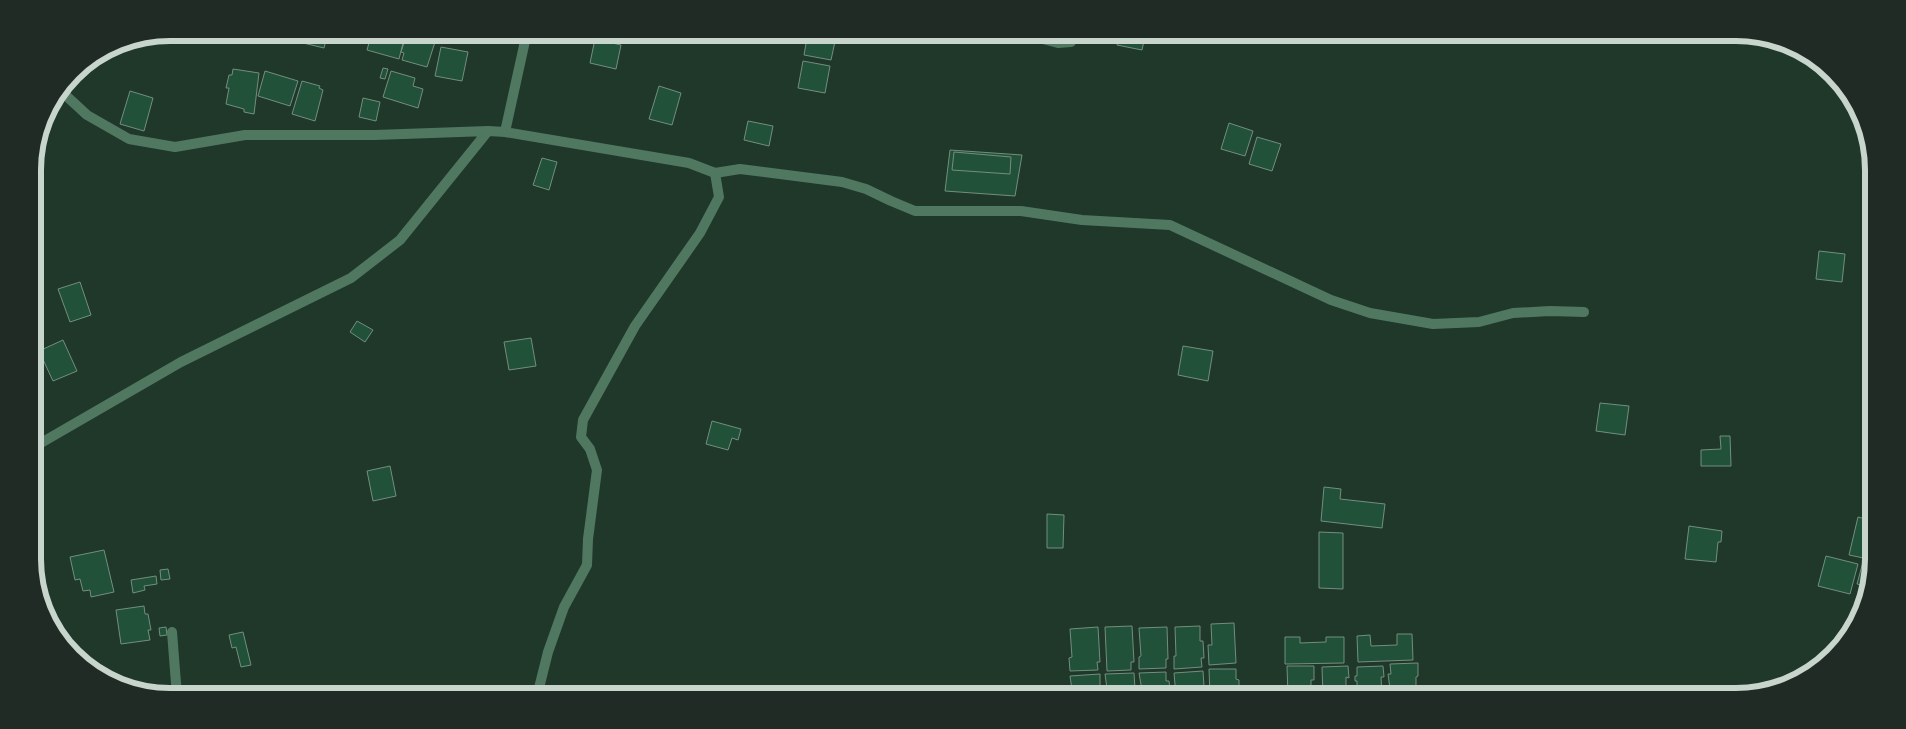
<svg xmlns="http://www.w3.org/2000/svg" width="1906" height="729" font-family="Ubuntu,sans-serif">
<rect width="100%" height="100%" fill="#1f382a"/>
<path fill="#225139" stroke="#738e7e" d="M274,32h54l-4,16 -50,-12z
M372,32h26l7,3 -6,24 -32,-9z
M808,32h29l-6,28 -27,-5z
M1120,32l25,4 -3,14 -25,-5z
M407,33l28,9 -8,25 -25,-7 2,-7 -3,-1z
M595,39l26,6 -5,24 -26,-6z
M441,47l27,5 -6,29 -27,-5z
M803,61l27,5 -5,27 -27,-5z
M383,68l5,1 -3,10 -5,-1z
M233,69l26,4 -5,41 -10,-2v-3l-18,-5 3,-16h-3l3,-13h3z
M265,71l33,10 -8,25 -32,-10z
M391,71l24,7 -2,8 10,3 -5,19 -35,-11z
M302,81l18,5 -1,2 4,2 -8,31 -23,-7z
M659,86l22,7 -9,32 -23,-6z
M130,91l23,7 -9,33 -24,-7z
M363,98l17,4 -4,19 -17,-4z
M748,121l25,5 -4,20 -25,-6z
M1229,123l24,8 -8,25 -24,-7z
M1257,137l24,7 -9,27 -23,-7z
M950,150l72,5 -7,41 -70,-5z
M954,152l57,5 -1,17 -58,-4z
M542,158l15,4 -8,28 -16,-5z
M1819,251l26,3 -3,28 -26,-3z
M80,282l11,33 -21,7 -12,-33z
M357,321l16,9 -8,12 -15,-10z
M531,338l5,28 -27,4 -5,-28z
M63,340l14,31 -24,10 -14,-30z
M1183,346l30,5 -5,30 -30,-6z
M1600,403l29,3 -4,29 -29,-4z
M712,421l29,8 -3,11 -6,-2 -4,12 -22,-6z
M1720,436h10l1,30h-30v-16l20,-1z
M390,466l6,30 -23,5 -6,-30z
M1324,487l17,2 -1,10 45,5 -3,24 -61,-7z
M1047,514l17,1 -1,33h-16z
M1858,517l15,4v39l-24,-5z
M1689,526l33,5 -1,11h-3l-2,20 -31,-3z
M1319,532l24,1v56l-24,-1z
M104,550l10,42 -23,5 -1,-7 -7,1 -3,-12 -5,1 -5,-23z
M1826,556l32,8 -8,30 -32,-8z
M1863,562l9,3 -3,22 -12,-3z
M168,569l2,10 -9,1 -1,-10z
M156,576l1,8 -13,2 1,4 -12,3 -2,-13z
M144,606l1,8h3l3,16h-3l2,10 -29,4 -5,-34z
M1234,623l2,40 -27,2 -1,-20h4l-1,-21z
M1132,626l2,36h-3v8l-24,1 -2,-44z
M1200,626v15h3l1,17h-3l1,9 -28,2v-13h2l-1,-29z
M166,627l1,8 -7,1 -1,-8z
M1098,627l2,35h-3l1,8 -28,1 -1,-13 3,-1 -2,-28z
M1167,627l1,32h-2v9l-27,1v-12l2,-1 -2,-28z
M243,632l8,33 -10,2 -5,-20 -4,1 -3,-13z
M1397,634h15l1,26 -55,2 -1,-26 13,-1 1,11 26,-1z
M1285,637h15v6l26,-1v-5h18v26l-59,1z
M1418,663v13l-2,1v19h-25l-3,-22h3l-1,-10z
M1287,666h27v14h-3v16h-23z
M1348,666l1,12 -3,-1v19h-23l-1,-29z
M1383,666l1,11h-3l1,19h-25v-15h-2v-5h2v-9z
M1209,669h27v10l3,1v9h-3v7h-26z
M1203,671l1,15h-3l1,10h-26l-2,-23z
M1166,672v9h3l1,9h-3v6h-24l-4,-23z
M1134,673l1,16h-3v7h-24l-3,-22z
M1100,674v16h-2v6h-25l-3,-20z"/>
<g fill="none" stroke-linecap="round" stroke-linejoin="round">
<path stroke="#507861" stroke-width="10" d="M1017,32l41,11 13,-1
M61,91l26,24 42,24 46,8 70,-12h130l113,-4
M505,132l184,31 26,10 4,24 -19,36 -65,93 -52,94 -2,17 9,12 7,21 -9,69 -1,26 -23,42 -16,45 -11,44
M715,173l25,-4 102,13 24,7 25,12 24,10h106l61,9 88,5 161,75 39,13 63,11 46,-2 34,-9 37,-2 34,1
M34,447l147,-85 170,-84 49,-38 88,-109 17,1 22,-100
M172,632l5,64"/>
</g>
<path d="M0 0H1906V729H0ZM170 41H1736A129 129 0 0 1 1865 170V559A129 129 0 0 1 1736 688H170A129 129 0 0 1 41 559V170A129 129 0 0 1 170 41Z" fill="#202b25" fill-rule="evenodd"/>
<path fill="none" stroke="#c7d5cc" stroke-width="6" d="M170 41H1736A129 129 0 0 1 1865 170V559A129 129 0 0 1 1736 688H170A129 129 0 0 1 41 559V170A129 129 0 0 1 170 41Z"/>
</svg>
